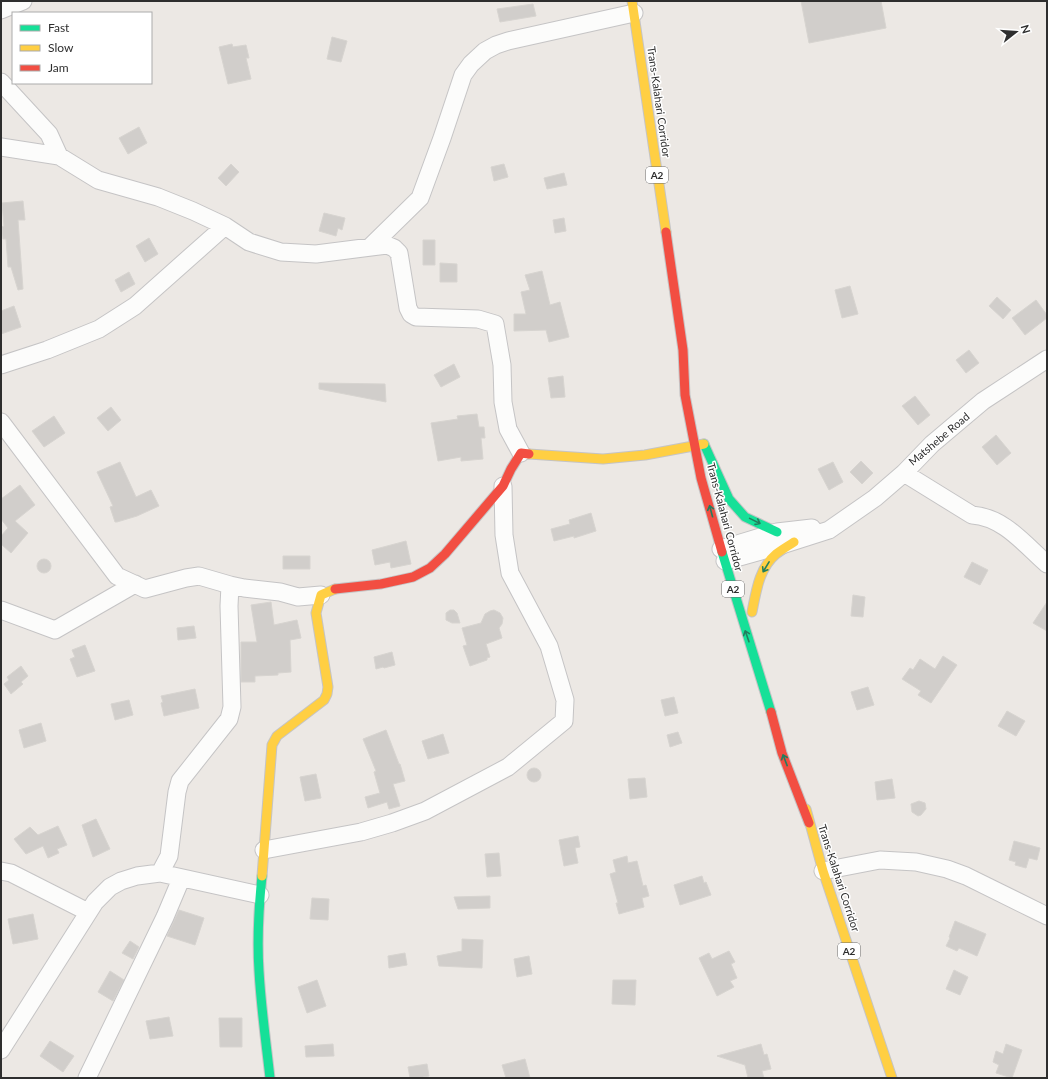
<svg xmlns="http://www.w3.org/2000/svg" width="1048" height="1079" font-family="Lato,sans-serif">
<rect width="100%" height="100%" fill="#ece8e4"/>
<path fill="#d1cecb" stroke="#d7d4d0" d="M801,1h80l5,27 -77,15z
M533,4l3,12 -36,6 -3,-13z
M332,37l15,4 -6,21 -14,-3z
M232,44l1,3 13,-2 3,13h-3l5,21 -23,5 -9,-37z
M139,127l8,16 -19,11 -9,-16z
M231,164l8,8 -13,14 -8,-8z
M504,164l4,13 -14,4 -3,-14z
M564,173l3,12 -20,4 -3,-11z
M23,201l2,19h-7l5,69 -5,1 -7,-23h-3l-2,-28h-3l-1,-12 2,-1 -2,-23z
M324,213l21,5 -3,12 -4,-2 -2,8 -17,-5z
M564,218l2,13 -11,2 -2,-13z
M149,238l9,16 -13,8 -9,-16z
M423,240h12v25h-12z
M440,263l17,1v18h-17z
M542,271l8,34 10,-3 9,35 -20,5 -3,-12 -32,1v-17h12l-5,-22 9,-2 -5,-15z
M129,272l6,12 -14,8 -6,-12z
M850,286l8,28 -16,4 -7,-28z
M997,297l14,13 -8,9 -14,-13z
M1036,300l11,15v3l-22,17 -13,-17z
M14,306l7,21 -20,7v-23z
M969,350l10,13 -13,10 -10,-13z
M454,364l6,13 -19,10 -7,-12z
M563,376l2,21 -14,1 -3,-20z
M319,383l66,1 1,18 -67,-13z
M915,396l15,19 -12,10 -16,-19z
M111,407l10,13 -13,11 -11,-13z
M477,414l2,13h5l1,11h-4l2,21 -22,2v-4l-23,4 -7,-38 27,-4 -1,-3z
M54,416l11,17 -21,14 -12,-16z
M996,435l15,18 -14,12 -15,-18z
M861,461l12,12 -11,11 -12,-12z
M120,462l16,35 15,-7 8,16 -22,10 -20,6h-2l-5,-15 3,-1 -16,-34z
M833,462l10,20 -14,8 -11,-21z
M20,485l15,20 -20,16 13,12 -17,20 -10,-9v-8l7,-8 -7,-9v-20z
M591,513l5,18 -22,7v-2l-20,5 -3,-12 19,-5 -1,-4z
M406,541l5,23 -20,4 -1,-6 -15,3 -3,-15z
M283,556h27v13h-27z
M37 566a7 7 0 1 1 14 0a7 7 0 1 1-14 0Z
M972,562l16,8 -8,15 -16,-8z
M853,595l12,2 -2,20 -12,-1z
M271,602l3,23 23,-5 4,18 -11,2 1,32 -13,1v2l-23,1v6h-14v-40h16l-6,-37z
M1047,602v29l-14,-8z
M450,610h4l3,3 3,10h-8l-6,-3v-7z
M494,610l6,3 3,5 -1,6 -3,4 3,10 -16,6 4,13 -3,1v2l-17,6 -7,-20 4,-1 -5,-17 19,-5 4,-9 5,-3z
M194,626l2,12 -18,2 -1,-12z
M85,645l10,26 -18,6 -7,-18 5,-2 -3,-7z
M392,652l3,13 -11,3 -1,-1 -7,2 -2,-12z
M943,656l14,9 -26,38 -13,-8 3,-4 -19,-12 8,-11 3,2 7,-11 15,10z
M21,666l7,10 -7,6 2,2 -12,10 -7,-10 5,-4 -2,-3z
M868,687l6,18 -17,5 -6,-18z
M195,689l4,19 -35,8 -3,-13 2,-1 -2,-6z
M674,697l4,16 -13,3 -4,-16z
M129,700l4,15 -18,5 -4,-16z
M1007,711l18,10 -9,15 -18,-10z
M41,723l5,18 -22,7 -5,-18z
M386,730l13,34h1l5,17 -12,3 7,22 -11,3 -2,-7 -19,6 -3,-11 15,-4 -6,-21 2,-1 -13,-32z
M678,732l4,11 -12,4 -3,-12z
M443,734l6,19 -21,6 -6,-18z
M527 775a7 7 0 1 1 14 0a7 7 0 1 1-14 0Z
M316,774l5,24 -16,3 -5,-24z
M645,778l2,19 -17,2 -2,-20z
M892,779l3,19 -18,2 -2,-18z
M919,801l6,2 1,6 -5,6 -3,1 -6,-4 -1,-8z
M96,819l14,30 -17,8 -11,-32z
M58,826l9,19 -10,4 2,4 -11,5 -5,-12 -17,8 -12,-15 16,-12 8,8z
M578,836l2,11 -5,1 3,15 -14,3 -5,-26z
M1014,841l26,7 -3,12 -8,-2 -3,10 -11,-3 1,-3 -7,-2z
M499,853l2,23 -14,1 -2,-23z
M627,856l1,7 9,-2 6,25 3,-1 3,11 -7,2 2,9 -25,7 -3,-11h2l-8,-29 6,-2 -3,-12z
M702,876l2,7 2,-1 5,13 -31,10 -6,-20z
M490,896v12l-32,1 -4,-12z
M312,898l17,1 -1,21 -18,-1z
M179,910l25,8 -9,27 -28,-9z
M33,914l5,25 -25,5 -5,-25z
M955,921l31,13 -9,22 -18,-8 -2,3 -11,-5 4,-8 -1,-1z
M462,939l21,1 -1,28 -43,-2 -2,-10 25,-5z
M130,941l9,6 -6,12 -11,-6z
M729,951l6,11 -4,2 6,14 -7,3 4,6 -17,9 -18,-38 10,-5 3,6z
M405,953l2,12 -18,3 -1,-12z
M529,956l3,18 -15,3 -3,-18z
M954,970l14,7 -8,18 -14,-6z
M110,971l14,9 -11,21 -15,-9z
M317,980l9,26 -19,7 -9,-26z
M613,980h23l-1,25 -23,-1z
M169,1017l4,19 -23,3 -4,-18z
M219,1018h23v29h-22z
M50,1041l24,15 -11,16 -23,-16z
M333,1044l1,12 -28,1 -1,-11z
M761,1044l3,11 3,-1 4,15 -9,2 2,7h-16l-3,-13 -28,-9z
M1006,1044l16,6 -10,28 -16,-5 3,-8 -6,-3 3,-11 7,3z
M525,1059l5,19h-24l-4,-13z
M427,1064l2,12 -6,1v1h-13l-2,-11z"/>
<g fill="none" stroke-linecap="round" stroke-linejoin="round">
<defs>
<path id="street" d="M1,10l22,-9
M1,82l48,52 10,22 39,24 60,17 35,14 32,15 24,16 32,10 35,2 71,-9 7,3 5,5 9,55 3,6 5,3 62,2 17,5 7,41 1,37 5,27 13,24
M1,147l58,9
M370,247l50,-49 22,-60 21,-63 8,-11 14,-13 11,-6 12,-4 126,-28
M1,365l46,-15 52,-21 36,-23 90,-80
M1,422l116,154 28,13 41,-11 13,-2 31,9
M904,473l68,42c32,2 53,30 75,49
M721,549l56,-17 35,-4
M725,561l57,-16 47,-15 46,-32 29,-25 28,-29 51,-43 64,-42
M1,610l54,20 80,-46
M264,850l97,-18 31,-9 33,-12 83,-44 56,-46 1,-21 -16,-54 -39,-73 -6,-38 -1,-49
M1,871l10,2 77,39
M823,871l57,-11 36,2 31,7 19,7 81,40
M160,873l9,-17 8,-64 3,-11 49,-62 3,-12 -3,-101 1,-21 14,3 36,4 18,5 23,-2
M1,1050l94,-148 15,-15 11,-6 16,-5 23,-3 100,22
M87,1078l78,-161 16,-38"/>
<path id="fast" d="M704,444l25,55 16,18 32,15
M722,552l49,160
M262,876c-3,29 -5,65 -3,95 2,36 7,71 11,107"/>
<path id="slow" d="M632,1l34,231
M529,454l74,5 42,-4 59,-11
M752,612c4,-20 7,-44 24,-58 5,-4 12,-8 18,-12
M806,809l17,62 69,207
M262,876l10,-131 5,-9 47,-36 3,-6 1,-7 -12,-74 5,-18 14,-6"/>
<path id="jam" d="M666,232l17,118 2,45 16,83 21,74
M335,589l46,-5 32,-7 17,-9 15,-14 58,-68 8,-17 10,-16 8,1
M771,712l11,41 27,70"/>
</defs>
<use href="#street" stroke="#c5c4c5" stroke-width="19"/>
<use href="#fast" stroke="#c5c4c5" stroke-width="11"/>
<use href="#slow" stroke="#c5c4c5" stroke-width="11"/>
<use href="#jam" stroke="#c5c4c5" stroke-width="11"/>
<use href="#street" stroke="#fcfcfb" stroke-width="17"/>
<use href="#fast" stroke="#16e098" stroke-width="9"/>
<use href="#slow" stroke="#ffcf43" stroke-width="9"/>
<use href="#jam" stroke="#f24e42" stroke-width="9"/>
</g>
<defs><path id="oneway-shaft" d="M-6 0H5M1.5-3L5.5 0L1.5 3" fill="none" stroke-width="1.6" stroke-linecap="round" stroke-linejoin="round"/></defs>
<g stroke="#237e5e">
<use href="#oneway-shaft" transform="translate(711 511) rotate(-105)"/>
<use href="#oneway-shaft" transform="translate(755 521) rotate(26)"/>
<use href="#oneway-shaft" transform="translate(766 567) rotate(121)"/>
<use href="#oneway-shaft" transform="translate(747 636) rotate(-109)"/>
<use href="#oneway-shaft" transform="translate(785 760) rotate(-111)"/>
</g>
<g text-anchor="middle" stroke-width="3" stroke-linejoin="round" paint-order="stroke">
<g fill="#fff" stroke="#6d6d6d" stroke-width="1">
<rect x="646" y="167" width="22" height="16" rx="3"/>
<rect x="722" y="581" width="22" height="16" rx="3"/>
<rect x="838" y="943" width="22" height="16" rx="3"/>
</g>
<g font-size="10" font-weight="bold" fill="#2e2e2e">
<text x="657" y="179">A2</text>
<text x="733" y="593">A2</text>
<text x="849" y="955">A2</text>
</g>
<g font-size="11" fill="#2e2e2e" stroke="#fff">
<text transform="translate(659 102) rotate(82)" y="4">Trans-Kalahari Corridor</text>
<text transform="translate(939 439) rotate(-40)" y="4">Matshebe Road</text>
<text transform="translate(725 517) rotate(75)" y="4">Trans-Kalahari Corridor</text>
<text transform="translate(839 878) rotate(72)" y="4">Trans-Kalahari Corridor</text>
</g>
</g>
<rect width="1048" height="1079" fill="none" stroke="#2e2e2e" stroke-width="4"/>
<rect x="12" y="12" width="140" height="72" fill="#ffffff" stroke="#ababab"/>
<rect x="20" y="25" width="20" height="6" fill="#16e098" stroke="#ababab"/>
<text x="48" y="32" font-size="12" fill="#2e2e2e">Fast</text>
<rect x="20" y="45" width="20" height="6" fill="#ffcf43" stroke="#ababab"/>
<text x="48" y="52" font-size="12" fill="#2e2e2e">Slow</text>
<rect x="20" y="65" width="20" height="6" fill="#f24e42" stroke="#ababab"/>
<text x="48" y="72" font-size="12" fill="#2e2e2e">Jam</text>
<g transform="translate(1016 32) rotate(73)" stroke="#ffffff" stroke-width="3" paint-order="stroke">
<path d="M0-3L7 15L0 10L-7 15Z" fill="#2e2e2e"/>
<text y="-6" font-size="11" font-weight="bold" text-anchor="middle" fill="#2e2e2e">N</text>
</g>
</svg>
